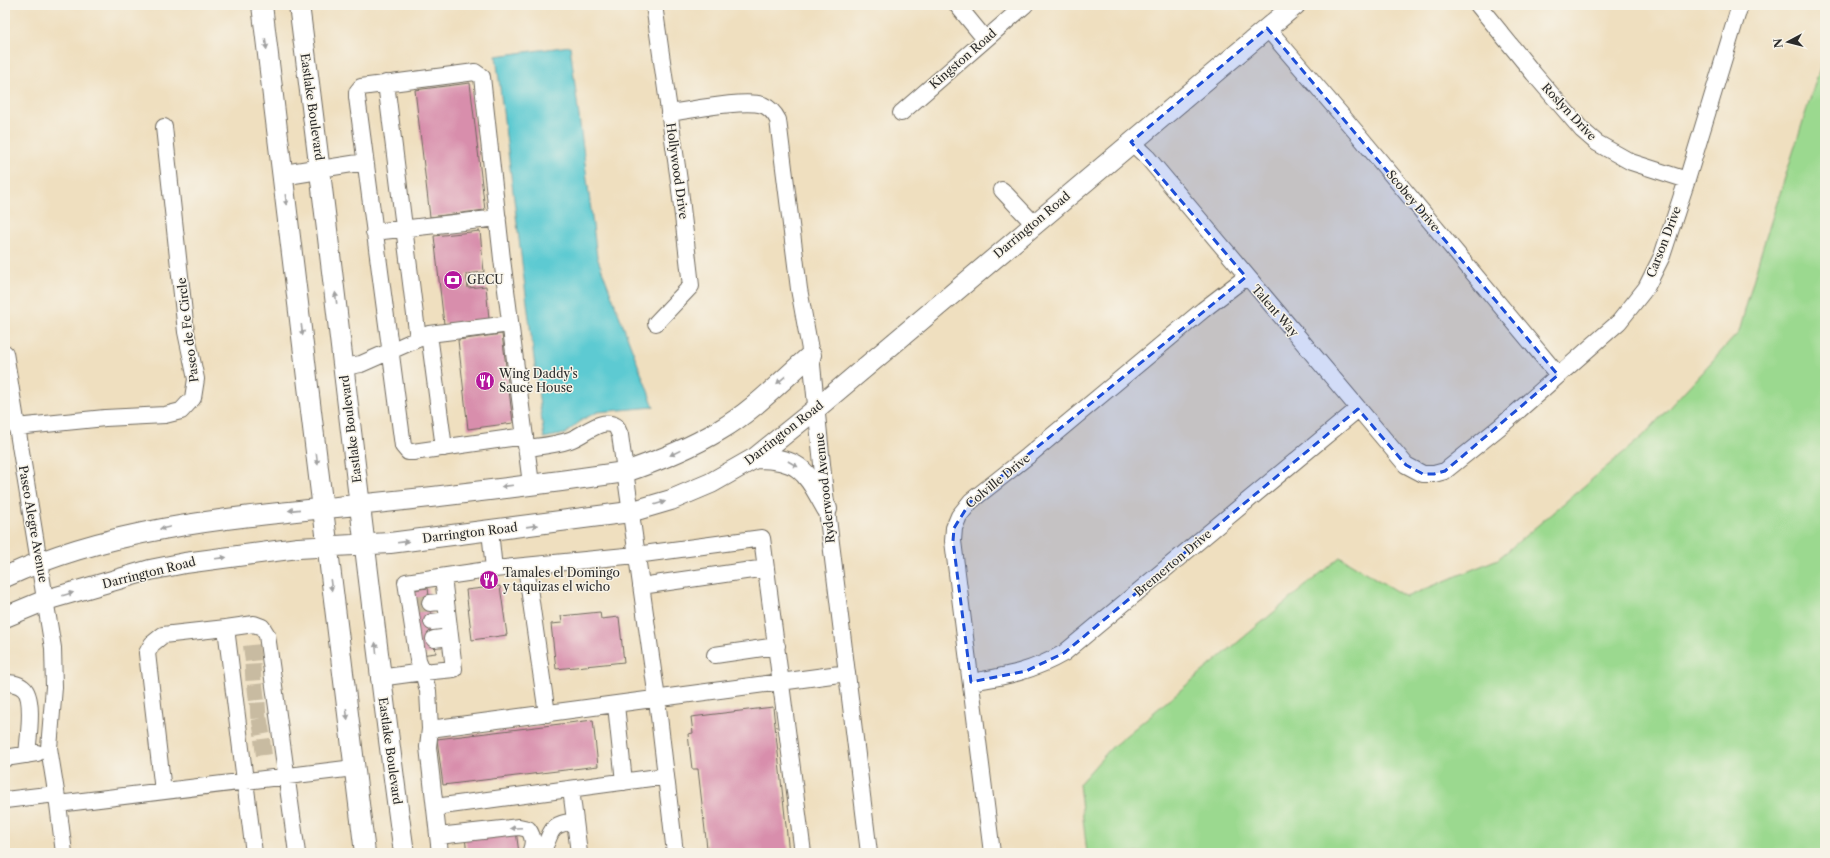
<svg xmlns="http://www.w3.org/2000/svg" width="1830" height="858" font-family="'Libre Caslon Text',serif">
<rect width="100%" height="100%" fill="#f7f3e8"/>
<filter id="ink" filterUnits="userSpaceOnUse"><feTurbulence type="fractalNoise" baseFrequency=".025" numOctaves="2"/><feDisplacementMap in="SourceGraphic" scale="8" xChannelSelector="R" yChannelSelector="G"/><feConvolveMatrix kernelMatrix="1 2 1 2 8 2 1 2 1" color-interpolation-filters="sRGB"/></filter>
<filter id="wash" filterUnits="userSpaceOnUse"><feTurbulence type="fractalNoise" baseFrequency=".012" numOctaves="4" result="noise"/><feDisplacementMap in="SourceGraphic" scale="16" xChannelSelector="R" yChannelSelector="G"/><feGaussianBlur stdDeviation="0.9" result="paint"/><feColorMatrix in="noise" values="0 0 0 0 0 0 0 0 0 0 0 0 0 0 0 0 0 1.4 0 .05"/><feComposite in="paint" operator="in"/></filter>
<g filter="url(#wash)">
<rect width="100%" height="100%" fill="#efdfbf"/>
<path fill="#9bd98f" stroke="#63825d" d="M1825,52v801h-738l-8,-69 32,-36 229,-191 66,40 92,-38 145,-123 96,-104 21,-76z"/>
<path fill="#5dcad2" stroke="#447a7e" d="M570,46l27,211 57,150 -56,5 -15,7 -18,15 -21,4 -48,-382z"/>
<g id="blocks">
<path fill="#d88eac" d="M470,83l15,127 -55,7 -15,-127z
M480,231l4,41 -18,2 2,14 18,-2 3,33 -45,5 -10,-88z
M502,334l11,89 -45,6 -10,-89z
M500,586l7,49 -35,5 -6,-50z
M428,588l8,65 -16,2 -8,-65z
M600,612l1,7 18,-2 5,45 -68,7 -5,-45 11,-1 -1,-7z
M773,707l16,146h-93v-4l11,-1 -9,-79h-6l-4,-35 5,-1 -2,-16z
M593,720l5,46 -155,19 -6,-46z
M516,831l3,22h-52l-2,-15z"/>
</g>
</g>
<g filter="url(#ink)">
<use href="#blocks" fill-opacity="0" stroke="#706a5f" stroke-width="1"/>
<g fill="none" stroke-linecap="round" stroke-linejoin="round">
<path stroke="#c8bba1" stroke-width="16" stroke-dasharray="16 8" stroke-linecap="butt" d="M414,605l16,-2
M244,654l17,-2
M245,673l18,-1
M248,693l18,-2
M250,711l18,-1
M253,728l17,-3
M255,748l16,-2"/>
<defs>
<path id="minor" d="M654,5l25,176 12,105 -35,37
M957,5l28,34
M1478,5l56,69 48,56 15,13 34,19 56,18
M1267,28l89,104 202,243
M386,83l32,256
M669,113c23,-3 74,-14 94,-8 7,3 12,9 15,15l21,169 12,66 14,139 44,359
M901,113l124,-108
M1131,142l16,15 259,308 17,9h11l11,-3 56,-45 118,-104 27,-34 16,-32 25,-76 53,-175
M320,169l45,-7
M1002,190l32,34
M374,232l124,-14
M429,334l15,114
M5,353l48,295 1,39 -5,61 9,56 296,-36
M344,367l17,-3 68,-30 81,-10
M16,427l89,-9 60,-3 16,-4 12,-13 3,-19 -10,-47 -22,-205
M525,436l-112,16h-5l-5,-6 -46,-349v-5l4,-5 114,-15 7,5 20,182 29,225
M527,448c15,-2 29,-3 43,-8 15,-5 30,-23 46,-14l4,9 37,264 18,154
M490,531l4,38 142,-14 126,-17 41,315
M526,567l21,147
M641,586l125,-18
M430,603l16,-2
M432,622l16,-2
M226,628l28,-4 8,3 5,8 30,218
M434,639l16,-2
M715,655l62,-9
M379,678l44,-6 -5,-12 -12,-78 88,-13
M971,682c36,-6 62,-11 93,-29l294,-244
M5,683c6,0 12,0 18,5 12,9 5,52 4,67
M616,705l8,77
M430,729l417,-56
M5,758l32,-5
M571,789l8,64
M163,791l-16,-138 5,-9 11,-9 63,-7 28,225
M5,800l51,-6
M58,804l6,49
M435,807l231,-31
M438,836l81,-9 9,2c6,8 6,15 2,24
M440,853l-12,-106 2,-18 -2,-38 -5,-19 31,-3 -11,-92
M541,853c13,-20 4,-28 34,-32
M992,853l-39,-312 1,-13 5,-12 12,-15 57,-45 175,-146 43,-33"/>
<path id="major" d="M262,5c35,283 67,565 103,848
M299,5c37,282 66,566 105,848
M283,175l37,-6
M755,458c47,0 51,14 72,51
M5,577c110,-51 233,-60 352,-72 89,-9 179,-20 268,-33 33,-11 65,-24 95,-42 33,-19 62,-50 91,-75
M5,617l41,-17 104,-30 35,-7 113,-15 92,-5 240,-31 41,-12 40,-17 44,-25 62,-50 478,-403"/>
</defs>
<use href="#minor" stroke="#706a5f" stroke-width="18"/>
<use href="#major" stroke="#706a5f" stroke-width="22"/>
<use href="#minor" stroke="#fff" stroke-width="16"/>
<use href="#major" stroke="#fff" stroke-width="20"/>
</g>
<defs><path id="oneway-solid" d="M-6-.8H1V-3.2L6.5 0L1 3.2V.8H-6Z"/></defs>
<g fill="#a0a0a0">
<use href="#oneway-solid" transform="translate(266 44) rotate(83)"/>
<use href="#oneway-solid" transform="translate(286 200) rotate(83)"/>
<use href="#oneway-solid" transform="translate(336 298) rotate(-97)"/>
<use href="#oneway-solid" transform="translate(302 330) rotate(83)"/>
<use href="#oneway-solid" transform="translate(781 380) rotate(139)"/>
<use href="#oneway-solid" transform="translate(675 453) rotate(154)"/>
<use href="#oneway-solid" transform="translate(317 459) rotate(83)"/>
<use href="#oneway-solid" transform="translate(793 464) rotate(30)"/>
<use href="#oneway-solid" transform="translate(507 486) rotate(173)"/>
<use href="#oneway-solid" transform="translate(660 503) rotate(-16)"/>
<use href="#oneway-solid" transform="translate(294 510) rotate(174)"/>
<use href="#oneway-solid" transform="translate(532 526) rotate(-8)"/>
<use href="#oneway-solid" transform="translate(165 528) rotate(168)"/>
<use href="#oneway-solid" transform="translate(403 542) rotate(-7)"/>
<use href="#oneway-solid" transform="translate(221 558) rotate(-7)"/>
<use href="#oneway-solid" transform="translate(331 585) rotate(83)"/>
<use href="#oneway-solid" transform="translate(68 594) rotate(-16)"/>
<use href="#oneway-solid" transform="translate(376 648) rotate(-96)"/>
<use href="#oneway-solid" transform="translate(347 714) rotate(83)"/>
<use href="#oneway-solid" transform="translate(516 828) rotate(178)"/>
</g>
</g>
<path fill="#1d4ed8" fill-opacity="0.2" stroke="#1d4ed8" stroke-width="3" stroke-dasharray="8 5" stroke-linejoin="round" d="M1267,28l291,347 -113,96 -11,3h-11l-17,-9 -48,-56 -294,244 -38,18 -55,11 -18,-141 1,-13 17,-27 275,-224 -115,-135z"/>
<defs>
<symbol id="bank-disc" viewBox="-11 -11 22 22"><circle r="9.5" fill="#b5179e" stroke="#f7f3e8"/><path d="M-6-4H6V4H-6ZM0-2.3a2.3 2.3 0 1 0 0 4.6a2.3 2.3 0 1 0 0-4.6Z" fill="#fff"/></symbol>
<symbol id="restaurant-disc" viewBox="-11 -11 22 22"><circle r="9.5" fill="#b5179e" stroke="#f7f3e8"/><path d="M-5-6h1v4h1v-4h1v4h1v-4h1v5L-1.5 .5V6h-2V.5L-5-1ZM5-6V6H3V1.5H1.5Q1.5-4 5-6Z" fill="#fff"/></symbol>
</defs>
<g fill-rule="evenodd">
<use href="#bank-disc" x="442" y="269" width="22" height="22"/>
<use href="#restaurant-disc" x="474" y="370" width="22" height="22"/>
<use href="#restaurant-disc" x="478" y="569" width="22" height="22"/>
</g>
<g text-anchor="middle" stroke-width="3" stroke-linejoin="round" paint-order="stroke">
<g font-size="12" fill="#2b2b2b" stroke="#f7f3e8">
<text transform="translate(963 59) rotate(-41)" y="4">Kingston Road</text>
<text transform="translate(312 107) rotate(82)" y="4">Eastlake Boulevard</text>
<text transform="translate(1569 112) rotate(47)" y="4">Roslyn Drive</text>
<text transform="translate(677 171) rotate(82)" y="4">Hollywood Drive</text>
<text transform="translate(1413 201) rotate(50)" y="4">Scobey Drive</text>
<text transform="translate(1032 225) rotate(-40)" y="4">Darrington Road</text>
<text transform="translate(1664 242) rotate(-69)" y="4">Carson Drive</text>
<text transform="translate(1275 311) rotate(49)" y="4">Talent Way</text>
<text transform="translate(188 330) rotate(-97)" y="4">Paseo de Fe Circle</text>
<text transform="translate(351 429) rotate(-97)" y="4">Eastlake Boulevard</text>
<text transform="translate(784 433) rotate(-38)" y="4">Darrington Road</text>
<text transform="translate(998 481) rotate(-39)" y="4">Colville Drive</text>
<text transform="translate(825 488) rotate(-96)" y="4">Ryderwood Avenue</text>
<text transform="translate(33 524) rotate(80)" y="4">Paseo Alegre Avenue</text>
<text transform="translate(470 533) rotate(-7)" y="4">Darrington Road</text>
<text transform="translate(1173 563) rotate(-40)" y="4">Bremerton Drive</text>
<text transform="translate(149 573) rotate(-14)" y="4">Darrington Road</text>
<text transform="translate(390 751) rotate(82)" y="4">Eastlake Boulevard</text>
</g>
<g font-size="12" fill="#2b2b2b" stroke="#f7f3e8" text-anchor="start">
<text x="467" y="284">GECU</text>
<text x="499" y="378">Wing Daddy's<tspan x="499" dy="14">Sauce House</tspan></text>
<text x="503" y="577">Tamales el Domingo<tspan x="503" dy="14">y taquizas el wicho</tspan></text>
</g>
</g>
<rect width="1830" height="858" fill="none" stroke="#f7f3e8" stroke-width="20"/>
<g transform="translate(1788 42) rotate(263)" stroke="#f7f3e8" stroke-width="3" paint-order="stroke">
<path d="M0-3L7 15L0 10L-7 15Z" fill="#2b2b2b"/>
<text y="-6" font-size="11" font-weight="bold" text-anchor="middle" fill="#2b2b2b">N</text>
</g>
</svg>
